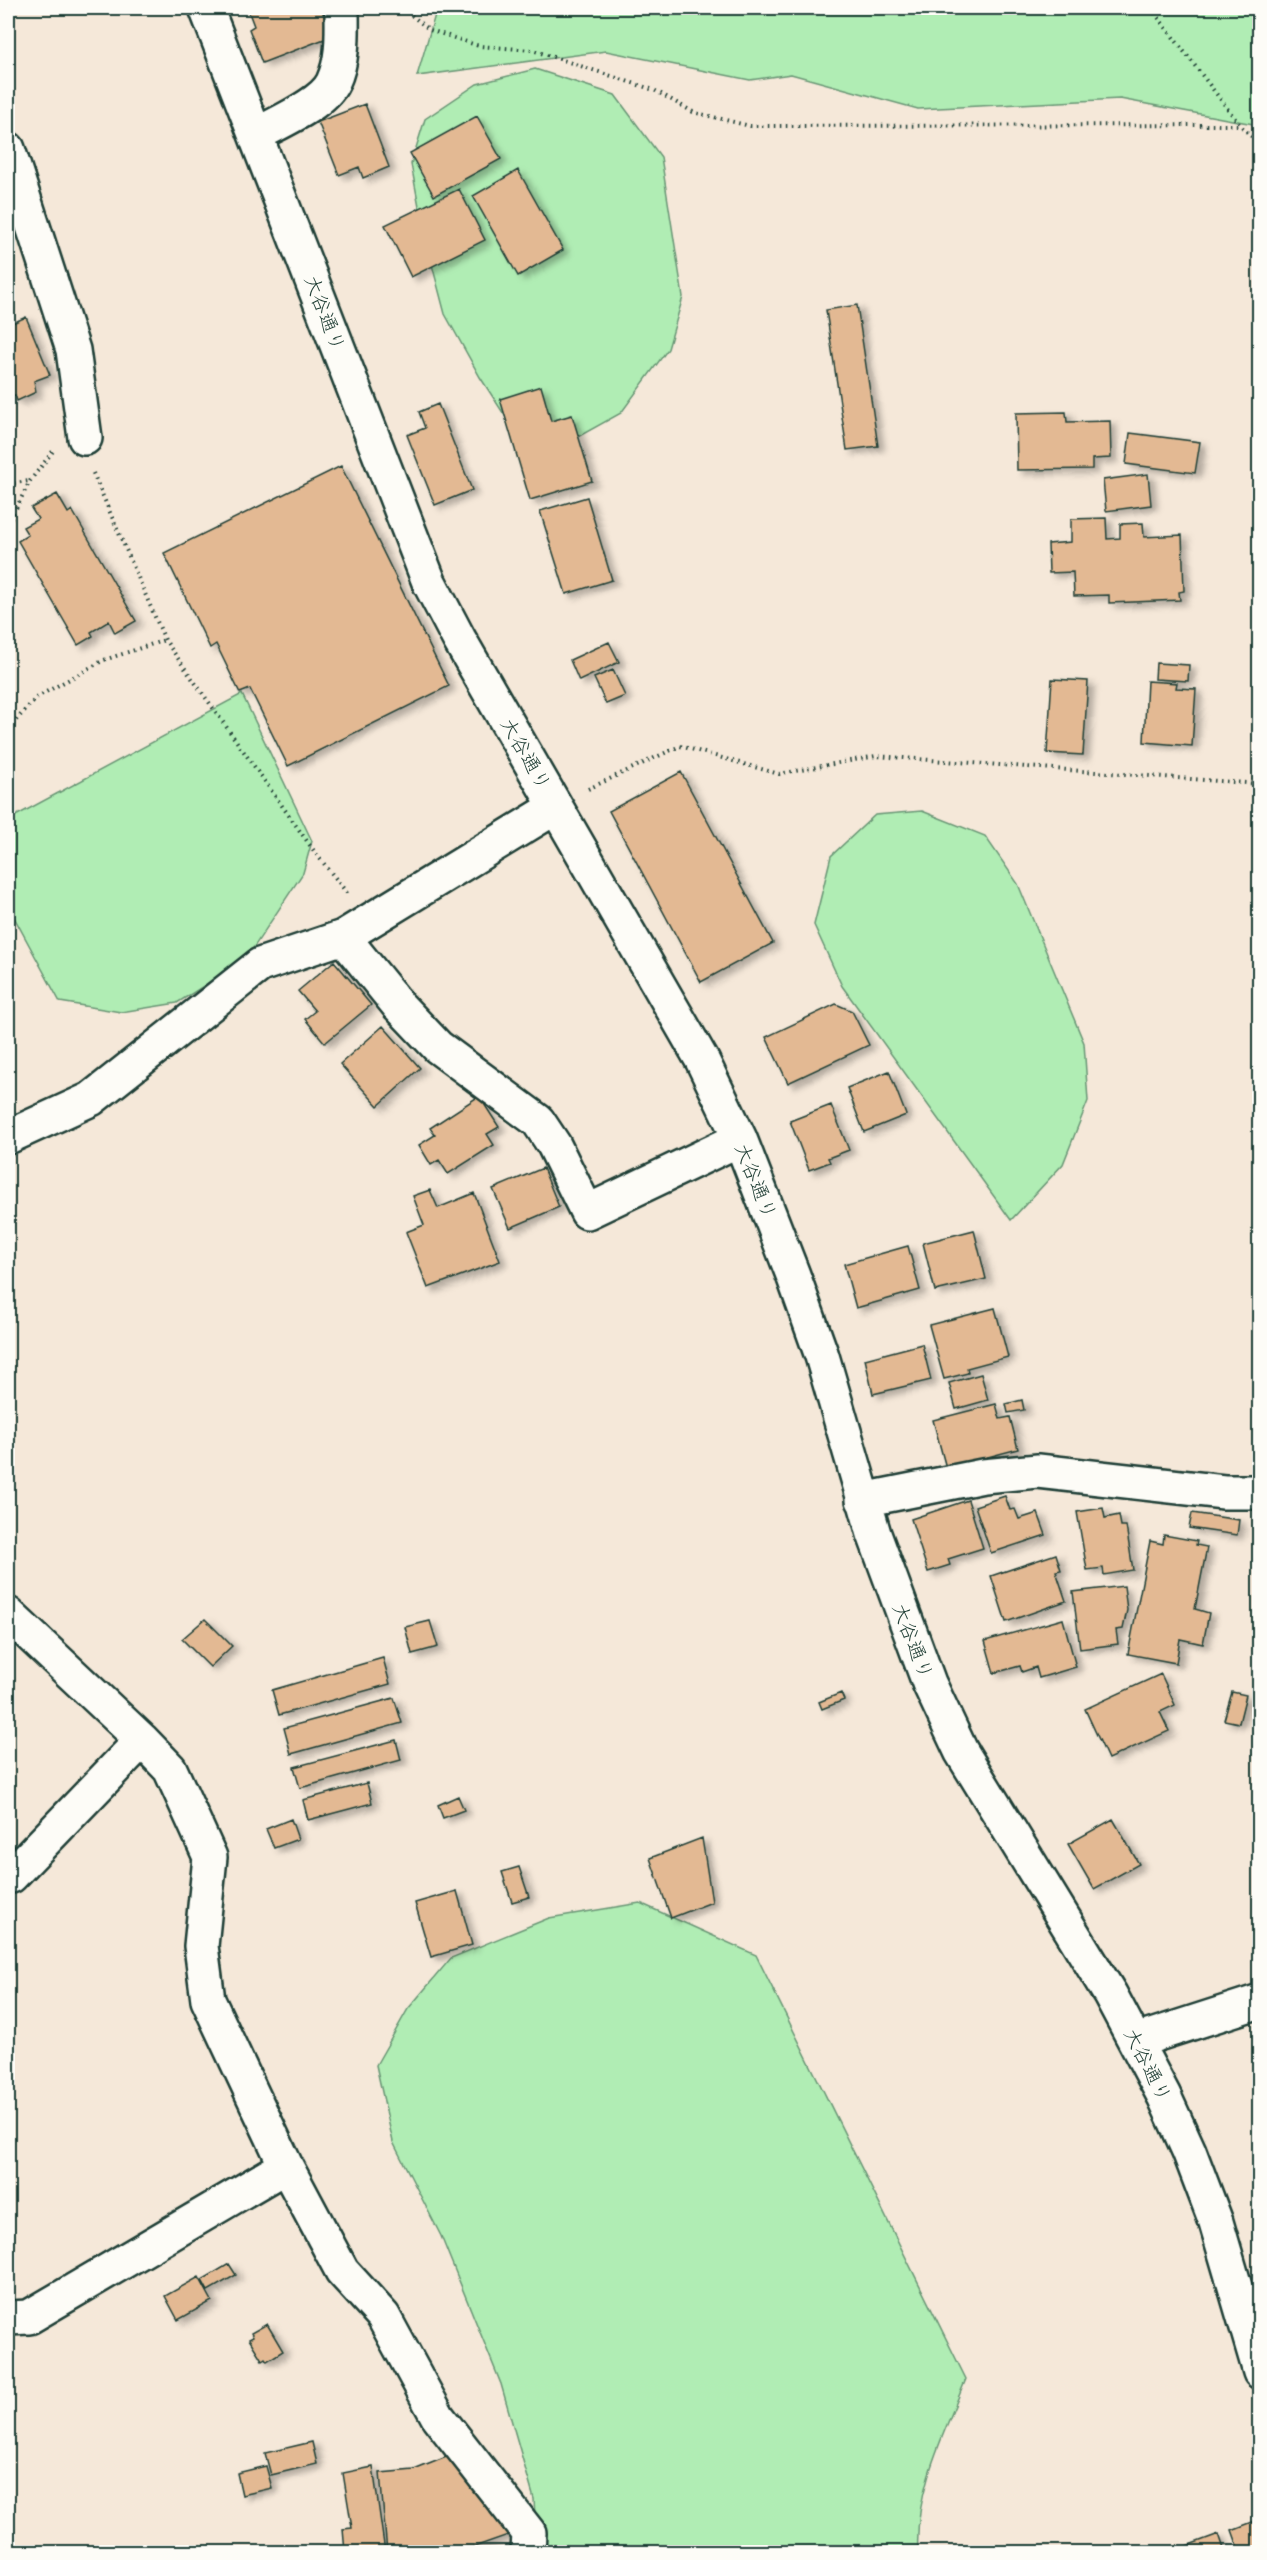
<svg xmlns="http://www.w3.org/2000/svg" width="1267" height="2560" font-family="Pangolin,'Klee One',sans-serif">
<defs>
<filter id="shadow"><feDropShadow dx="6" dy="4" stdDeviation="3" flood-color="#0004"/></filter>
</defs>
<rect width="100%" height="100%" fill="#f5e8d9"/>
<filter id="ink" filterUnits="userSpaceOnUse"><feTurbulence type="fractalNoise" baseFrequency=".0167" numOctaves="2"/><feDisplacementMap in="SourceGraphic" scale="12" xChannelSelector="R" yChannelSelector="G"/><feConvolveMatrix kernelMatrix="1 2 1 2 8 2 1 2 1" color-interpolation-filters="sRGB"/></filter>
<g filter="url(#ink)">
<path fill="#b0edb4" stroke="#689574" stroke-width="1.5" d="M437,8h822v117l-139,-26 -202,10 -127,-35 -41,6 -144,-29 -189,25z
M535,69l80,26 46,62 22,140 -15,52 -47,64 -63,35 -42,-15 -36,-56 -35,-63 -20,-76 -14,-74 14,-45 52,-35z
M242,694l70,147 -9,32 -57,86 -69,44 -56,9 -61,-10 -52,-96v-86z
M922,811l63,25 33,48 66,159 4,58 -25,63 -52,56 -169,-234 -28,-61 17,-69 44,-41z
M640,1903l116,52 210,424c-22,54 -52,114 -48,173h-381l-3,-53 -33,-115 -60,-148 -48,-94 -17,-77 32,-56 43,-51 98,-40z"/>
<path fill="#e3b993" stroke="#1f3d34" stroke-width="1.5" filter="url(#shadow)" d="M255,8h66l11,28 -70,27 -13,-34 5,-3 -6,-16z
M365,104l24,63 -26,11 -4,-11 -20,8 -21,-53z
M477,116l24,43 -67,37 -24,-43z
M518,170l45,80 -45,26 -45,-80z
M459,189l26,51 -74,37 -26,-52z
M857,305l21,141 -31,4 -21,-140z
M26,317l24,58 -16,6 2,11 -19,9 -2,-6 -7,2v-72z
M541,386l10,35 21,-6 20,66 -62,19 -30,-101z
M438,404l34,86 -37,15 -28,-70 18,-7 -6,-16z
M1066,412l1,10 43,-1 1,37 -19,1v10l-75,1 -1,-57z
M1130,433l70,9 -5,31 -69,-9z
M341,466l108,220 -161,80 -38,-77 -10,4 -24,-49 -6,4 -46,-95z
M1148,474l3,31 -45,6 -3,-31z
M57,494l11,19 4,-3 64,111 -21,12 -6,-12 -18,11 2,4 -15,9 -60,-104 10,-6 -5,-8 15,-8 -7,-11z
M587,497l25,83 -46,14 -26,-83z
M1106,518l1,21 13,-1v-14l23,-1 1,14 38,-2 2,56 -5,1 1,8 -71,3v-8l-35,1 -1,-24 -24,1 -1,-29 23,-2v-23z
M609,642l10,20 -40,19 -9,-21z
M1156,663l33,2 -1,16 -33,-2z
M613,670l12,26 -19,8 -12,-26z
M1052,679l36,2 -5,74 -36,-2z
M1147,681l30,2 -1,5 20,1 -4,57 -48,-4z
M681,772l92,171 -72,39 -92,-171z
M334,961l37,44 -46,38 -20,-24 10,-8 -17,-20z
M836,1004l16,7 17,34 -81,38 -22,-46z
M383,1026l37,42 -42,38 -38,-42z
M889,1071l17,44 -42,17 -17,-44z
M479,1096l20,31 -12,7 7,11 -46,29 -9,-14 -8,5 -12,-20 16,-10 -5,-7z
M831,1105l18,45 -21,8 2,4 -21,8 -19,-49z
M543,1168l16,39 -49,21 -17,-39z
M430,1190l8,18 36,-15 26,68 -72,27 -22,-56 18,-7 -11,-29z
M974,1230l12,49 -51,12 -12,-48z
M908,1246l12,44 -64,18 -12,-44z
M995,1308l13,49 -41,11 1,5 -24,6 -15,-54z
M922,1344l9,36 -58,14 -8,-35z
M981,1374l7,26 -32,9 -7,-26z
M1022,1400l2,10 -16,3 -2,-9z
M996,1404l4,15 10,-2 8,32 -72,19 -13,-48z
M1005,1496l5,14 5,-1 4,10 19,-6 8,22 -55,18 -16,-47z
M968,1500l15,48 -35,11 2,6 -22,7 -17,-53z
M1103,1508l2,10 14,-3 2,11h5l7,44 -29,5 -1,-7 -16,2 -10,-58z
M1192,1513l47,7 -2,15 -48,-7z
M1164,1535l33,6 -1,4 11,2 -12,62 14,4 -6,31 -23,-5 -4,24 -48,-9 22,-113 13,3z
M1056,1554l5,16 -5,1 10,30 -60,21 -15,-46z
M1124,1586l3,24 -4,19 -7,1 2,14 -38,5 -7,-57z
M205,1619l27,27 -22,21 -28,-28z
M1063,1619l13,48 -37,11 -3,-11 -14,5 -2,-6 -26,7 -9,-32z
M430,1621l8,26 -26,7 -7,-27z
M383,1658l7,26 -111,31 -7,-25z
M1161,1674l14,31 -15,7 9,19 -61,28 -23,-50z
M1232,1692l14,3 -7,28 -15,-3z
M841,1693l3,7 -22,9 -3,-7z
M394,1698l8,25 -111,31 -7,-26z
M396,1740l5,20 -101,28 -6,-21z
M367,1783l5,20 -64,17 -5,-20z
M458,1796l6,14 -21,8 -5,-13z
M291,1819l7,20 -24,9 -8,-19z
M1113,1819l26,45 -45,25 -26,-45z
M702,1838l10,64 -41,16 -21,-60z
M519,1867l10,30 -17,5 -10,-30z
M457,1891l15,54 -41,12 -16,-54z
M229,2264l7,11 -28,16 -6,-11z
M199,2277l13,24 -34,19 -13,-24z
M267,2324l16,27 -16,10 -2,-3 -3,2 -13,-21 4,-2 -2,-4z
M312,2442l5,22 -46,11 -6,-22z
M449,2456l62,78 -51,18h-73l-7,-79 34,-3z
M266,2466l6,22 -30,7 -5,-22z
M373,2467l12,85h-40l-2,-23 9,-1 -9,-55z
M1260,2519v33h-20l-8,-22z
M1219,2534l6,18h-43l-1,-4z"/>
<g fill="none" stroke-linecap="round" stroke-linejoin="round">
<defs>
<path id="minor" d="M206,8l223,574 30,57 243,421 38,79 53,136 29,81 52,178 55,149 32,68 149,243 54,102 25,55 27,71 44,150
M256,135c21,-12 67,-31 77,-53 11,-24 9,-50 9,-74
M8,149l65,201 12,88
M343,937l56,69 39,41 100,74 16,24 33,67 153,-73
M8,1137l83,-38 169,-134 83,-28 213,-130
M863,1500l120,-24 55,-5 186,21h36
M8,1614l134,126 28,29 40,88 -9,89 7,54 78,166 56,105 41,45 55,101 91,116 -1,19
M8,1876h3l131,-136
M1136,2041l124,-40
M8,2318l21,-1 257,-151"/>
</defs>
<use href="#minor" stroke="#1f3d34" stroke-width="38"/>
<path stroke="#1f3d34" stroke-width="4" stroke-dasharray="1.5 4.5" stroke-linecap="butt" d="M402,8l28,22 49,16 53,4 122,40 39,22 57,14 490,-1
M1151,8l89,117 20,20
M93,473l72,167 149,211 33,42
M8,484l21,-3
M8,524l22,-43 23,-30
M8,729l29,-32 67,-37 61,-20
M588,789l92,-43 99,28 97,-18 384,28"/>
<use href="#minor" stroke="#fdfcf7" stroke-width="33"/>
</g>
</g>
<g text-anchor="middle" stroke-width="4.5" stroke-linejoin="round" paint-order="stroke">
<g font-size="20" fill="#1f3d34" stroke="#fdfcf7">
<text transform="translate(325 313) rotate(69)" y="7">大谷通り</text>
<text transform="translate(526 754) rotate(60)" y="7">大谷通り</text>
<text transform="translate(756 1181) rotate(68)" y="7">大谷通り</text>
<text transform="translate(913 1641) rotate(69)" y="7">大谷通り</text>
<text transform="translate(1148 2065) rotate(63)" y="7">大谷通り</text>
</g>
</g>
<rect width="1267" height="2560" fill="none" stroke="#fdfcf7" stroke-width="30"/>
<rect x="15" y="15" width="1237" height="2530" fill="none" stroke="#1f3d34" stroke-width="2" filter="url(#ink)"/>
</svg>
